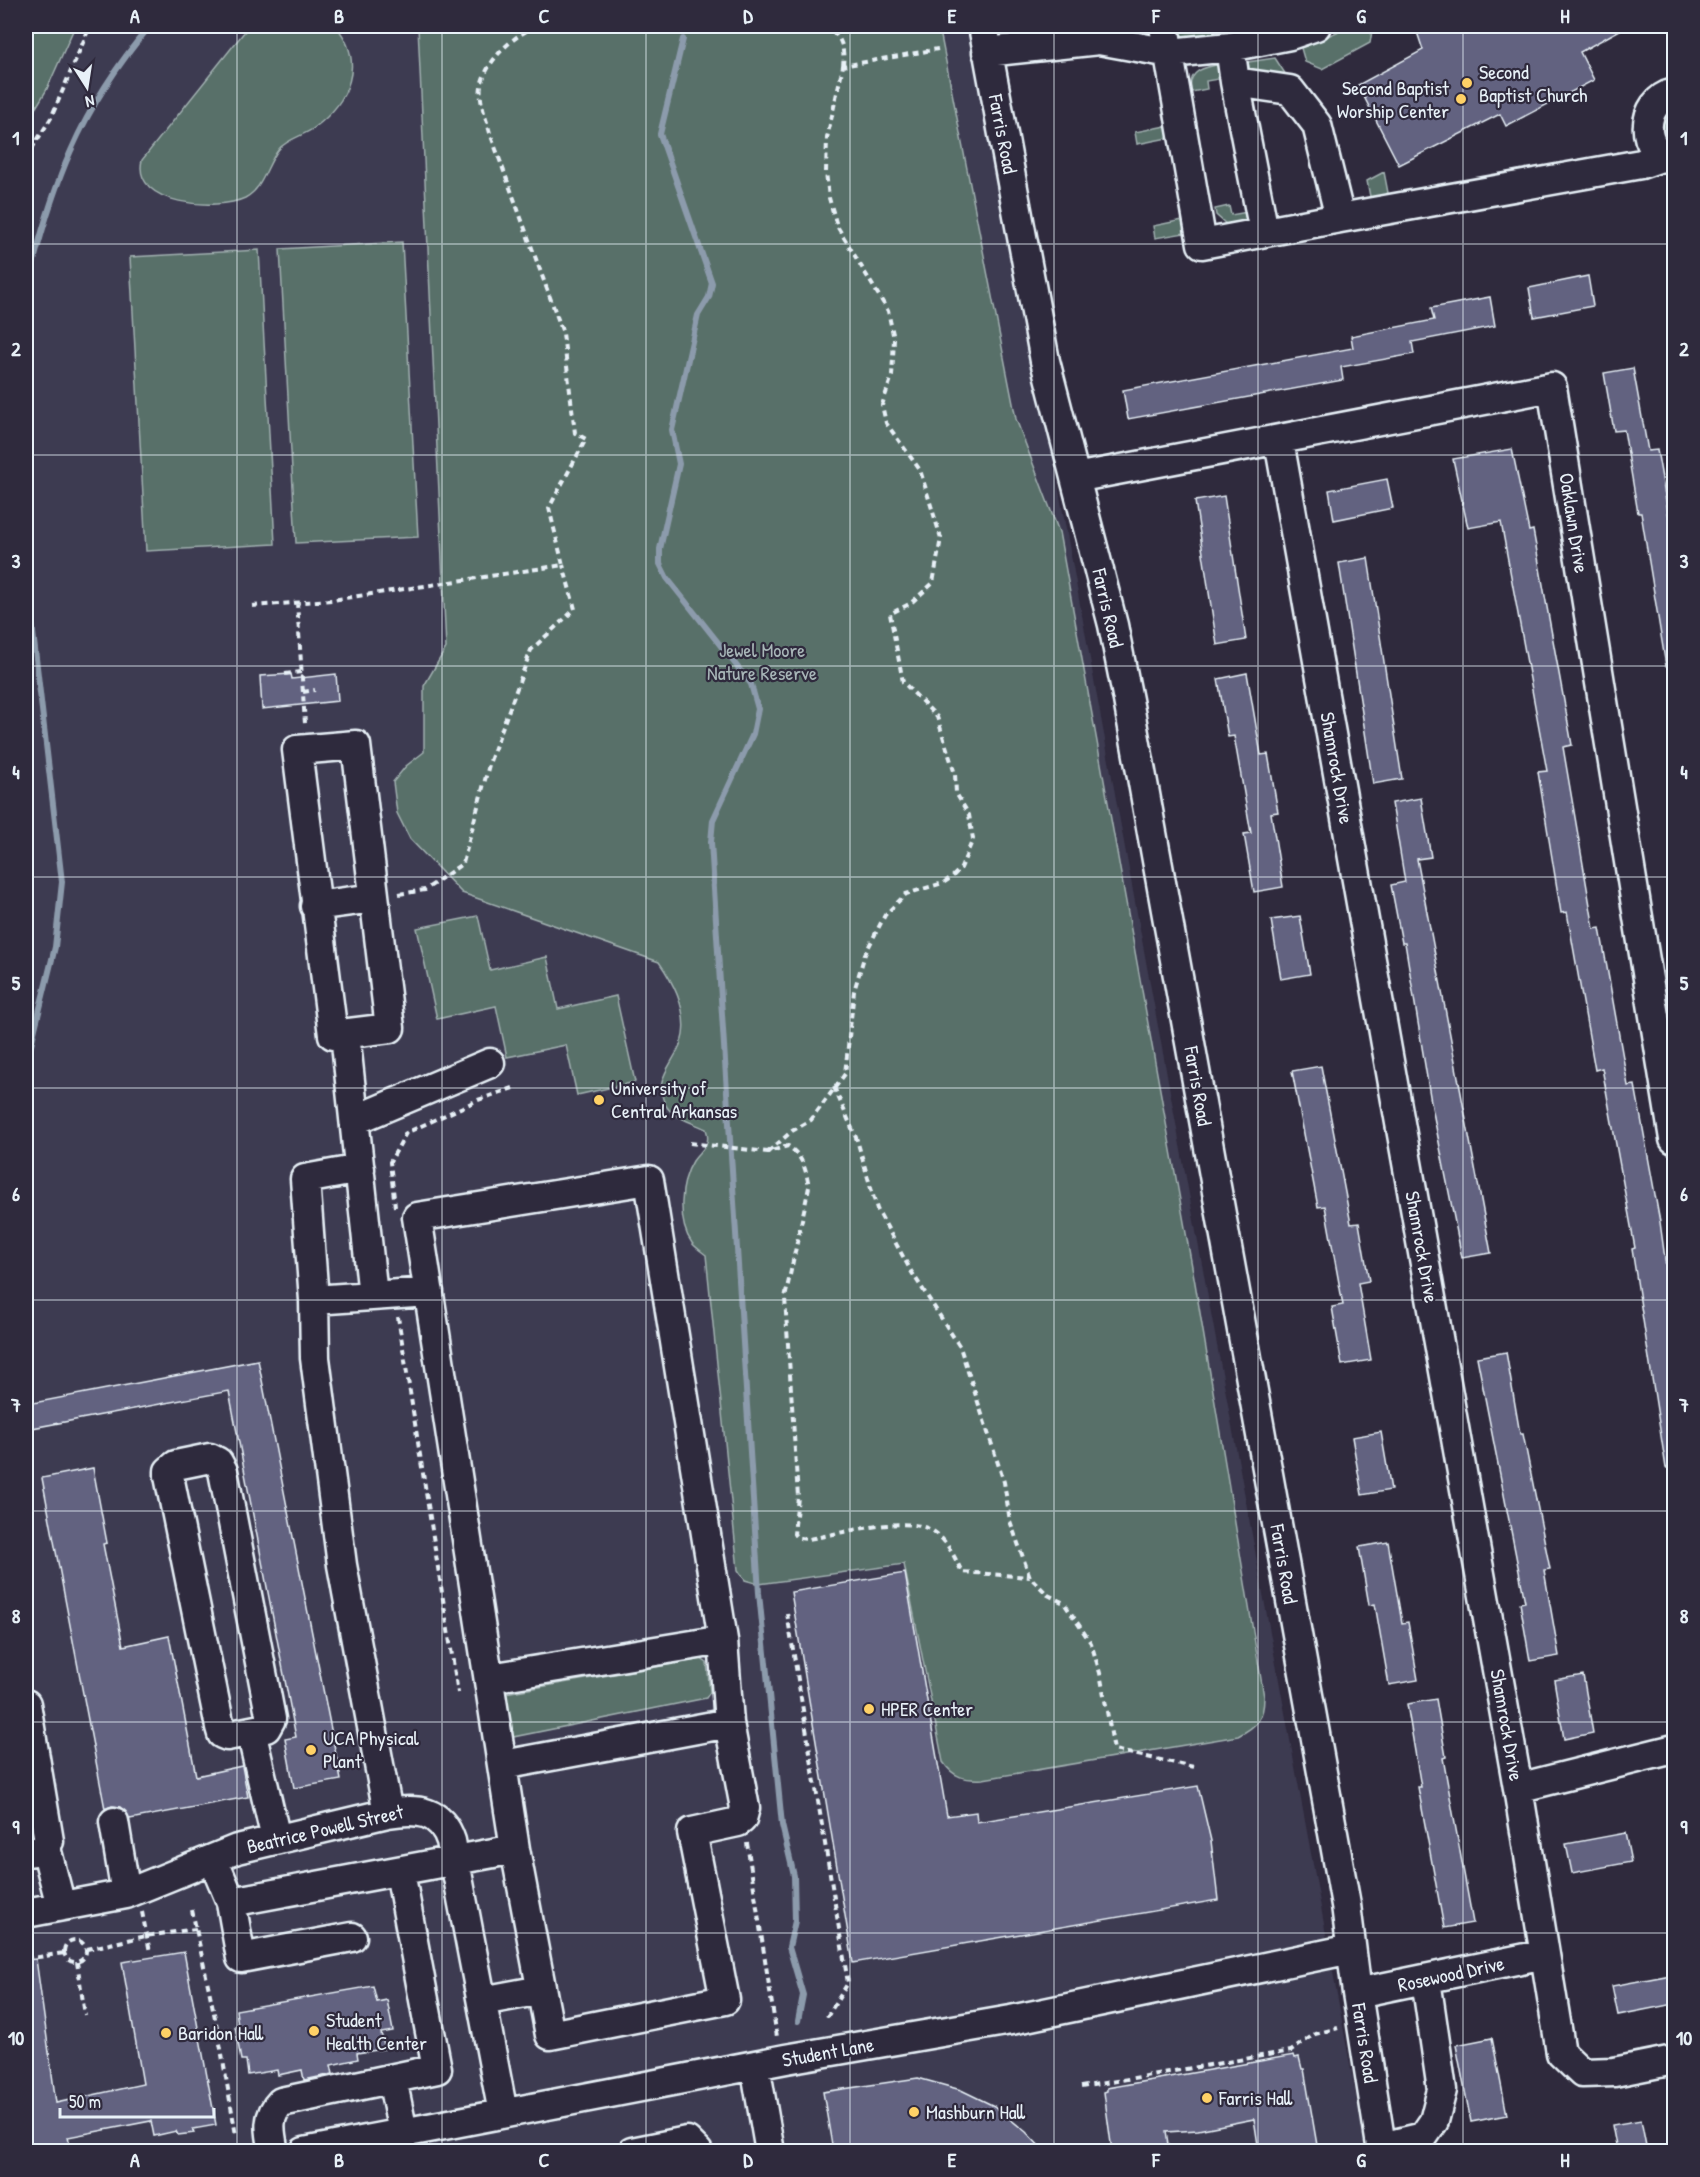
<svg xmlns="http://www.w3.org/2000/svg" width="1700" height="2177" font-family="'Patrick Hand',sans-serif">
<rect width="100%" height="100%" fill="#2f2a3d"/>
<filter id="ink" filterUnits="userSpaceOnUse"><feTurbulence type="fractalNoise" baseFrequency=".0167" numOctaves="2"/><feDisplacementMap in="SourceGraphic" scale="12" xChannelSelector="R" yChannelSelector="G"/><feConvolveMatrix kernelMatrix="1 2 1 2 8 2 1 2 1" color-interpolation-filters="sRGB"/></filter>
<g filter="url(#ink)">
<path fill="#3e3b51" d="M26,26h947l393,2125 -1340,1z"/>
<path fill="#596f69" stroke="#a0b0b0" stroke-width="1.5" d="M26,26h49l-29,65 -20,33z
M249,26h87c30,37 13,76 -22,102 -11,8 -27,11 -35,21 -13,16 -15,39 -34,49 -27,13 -114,8 -103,-38z
M418,26h521l77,393 43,113 136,751 69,414c0,22 -7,29 -26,39l-255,43c-18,1 -29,-1 -40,-17l-39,-198 -145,20 -14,-4 -7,-10 -32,-315c-5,-4 -11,-8 -14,-12 -15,-21 -12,-61 1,-82 8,-12 19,-15 13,-32 -10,-5 -33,-12 -39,-22 -18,-29 12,-46 16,-72 4,-26 -10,-53 -24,-73l-197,-69 -52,-54 -13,-26 -4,-31 13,-16 18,-14v-66l22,-38z
M1193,26h22l1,4 -9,9 -20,4 -10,-15z
M1350,26h17l5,5 -2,12 -48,26 -17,-7 -4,-14z
M1275,58l13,20 -12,-5 -26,-1 -2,-10z
M1222,64l2,14 -18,3 1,8 -16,3c-4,-22 14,-25 31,-28z
M1674,107v36l-7,-7 -3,-12z
M1171,125l2,12 -36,7 -2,-12z
M1384,172l5,26 -18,4 -4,-21z
M1229,206l2,9 17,-3 1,8 -23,4 -10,-9 -1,-6z
M1188,219l3,13 -36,6 -2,-12z
M402,242l16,295 -122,6 -16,-294z
M259,250l16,294 -129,7 -16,-294z
M478,916l12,54 57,-13 11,52 58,-13 19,86 -58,13 -11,-50 -59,12 -11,-51 -59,13 -20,-91z
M701,1659l6,4 3,29 -4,6 -198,40 -8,-44z"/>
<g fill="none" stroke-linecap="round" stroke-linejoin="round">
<path stroke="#8c9bac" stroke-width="6" d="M683,39l-23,95 52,149 -3,14 -11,18 -26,115 7,34 -19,85v15l7,14 84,106 7,25 -5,25 -40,86 -2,22 48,751 23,232 12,51 1,45 -6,26 14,48 -5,26
M26,292c25,-104 53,-183 124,-266
M26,572l36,310 -7,65 -29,118"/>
</g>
<path fill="#626280" stroke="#e8f1f8" stroke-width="1.5" d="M1415,26h212l-47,26 14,28 -88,46 -6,-12 -101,51 -41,-80 65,-35z
M1588,276l5,30 -59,11 -5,-29z
M1490,297l5,29 -83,16 2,12 -73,13 2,13 -215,39 -5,-29 230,-42 -2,-12 83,-16 -3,-12z
M1633,368l15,83 9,-1 14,79h3v136l-8,1 -25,-153h-3l-14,-83 -10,1 -10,-58z
M1512,449l17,82 4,-1 39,215 -9,2 31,182 6,-1 28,158 7,-1 25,137 14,104v142h-8l-34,-219 3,-1 -33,-180 -7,2 -28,-158 -6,1 -23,-141 9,-1 -46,-249 -33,6 -15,-69z
M1387,479l6,29 -59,12 -5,-30z
M1224,496l22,144 -29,5 -22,-144z
M1368,558l34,221 -29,5 -34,-221z
M1247,673l14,82 7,-1 10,58 -7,1 12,74 -29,5 -10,-58 7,-1 -17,-97 -6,1 -10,-58z
M291,674l1,5 44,-5 2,27 -76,8 -2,-33z
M1421,798l10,59 -14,2 74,394 -29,5 -31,-156 -26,-159h-3l-11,-58 14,-3 -13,-79z
M1300,916l10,58 -29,5 -10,-59z
M1321,1066l30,158 8,-1 10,58 -11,2 13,77 -29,5 -10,-58 11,-2 -18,-99 -7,1 -26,-136z
M1506,1352l14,82h3l27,135 -6,1 15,86 -29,5 -10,-58 5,-1 -48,-245z
M258,1360l83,420 -47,8 -9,-49 11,-2 -67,-346 -197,37 -4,-24z
M1381,1432l10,58 -29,5 -10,-58z
M93,1468l14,75 -4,1 20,102 46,-10 27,140 46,-10 6,31 -118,22 -10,-12 -8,-1 -7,3 -63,-331z
M1388,1542l14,81 6,-1 10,58 -29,5 -14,-81 -6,1 -10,-58z
M905,1573l42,243 29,-4 1,10 221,-36 13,55 7,59 -365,63 -62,-371z
M1583,1675l10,58 -29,6 -10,-59z
M1436,1699l10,58 -3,1 30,165 -29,5 -26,-141h3l-14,-83z
M1625,1833l6,29 -59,11 -6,-29z
M184,1952l32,173 -23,4 1,4 -16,2 -2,-4 -22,5 -3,-15 -83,16 3,14h-45v-191l10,-1 20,144 87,-19 -21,-122z
M1671,1975l3,29 -56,11 -6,-29z
M373,1986l4,16 10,-2 6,31 -12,2 4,16 -28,4 1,6 -27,6 2,9 -29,6 -2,-10 -24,5 -1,-5 -29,5 -2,-15h-5l-6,-34h3l-2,-16z
M1492,2038l15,77 -36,7 -15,-77z
M1294,2055l1,3 4,-1 3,12h2l14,82h-59l-5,-32 -56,11 -32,2 3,19h-57l-8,-59 3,-1v-3z
M918,2078l43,12 33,16 32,26 18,19h-211l-10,-59z
M1641,2120l6,31h-30l-5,-26z"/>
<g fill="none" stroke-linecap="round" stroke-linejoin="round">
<defs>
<path id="minor" d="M983,26l62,335 68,264 15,75 218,1205 11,88 25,159
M1164,26l38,218 138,-26 -23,-93 -27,-35 -55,-8 -5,-35 60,-12 26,-9
M987,52l112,-12 71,13 60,-6
M1235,82l29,150
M1674,93c-34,8 -36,60 0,67
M1340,218l301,-54 23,-8
M1279,441l239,1347 43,265 21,20 32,-1 60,-12
M1075,478l477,-91 122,752
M356,745l34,283 -57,7 -36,-285z
M315,906l59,-8
M345,1034l28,262
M355,1120l135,-57
M360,1169l-55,10 9,121 1,58 27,207 46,248
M649,1180l74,460 6,83 16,85 -3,11 -4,3 -46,10 33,168 -175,35 -35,-186 -98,-632z
M314,1300l115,-8
M210,1458l8,4 5,9 48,248 -5,9 -39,8 -5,-2 -2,-7 -51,-251v-5l7,-6z
M490,1678l233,-38
M26,1704l23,137 -7,9 -16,2
M251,1731l25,108
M503,1765l226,-42
M1518,1788l156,-39
M114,1822l12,72
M46,1848l15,58
M213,1859l18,43 10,56 111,-21
M231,1902l284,-53
M26,1913l100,-19 111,-45 151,-36c29,-5 53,-3 63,28l52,272
M1357,1993l188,-39
M482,2001l59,-11
M755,2065l15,87
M392,2079l11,53
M1381,2147l42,-10 11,-16 8,-31 -16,-110
M274,2152c-4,-20 -8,-35 7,-50l156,-33 -37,-197
M304,2152l482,-93 225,-39 340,-71
M632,2152l55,-11 11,11"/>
</defs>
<use href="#minor" stroke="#e8f1f8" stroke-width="33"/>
<path stroke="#e8f1f8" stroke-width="4" stroke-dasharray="6 4.5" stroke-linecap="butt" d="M616,26l117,5 43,-5
M824,26c17,8 21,21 19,40
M26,158l25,-40 39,-92
M297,602l8,122
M252,606l80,-6 231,-35 -14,-57 37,-69 -11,-6 -12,-100 -73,-200c-4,-16 -13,-35 -8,-51 7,-24 33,-48 55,-56
M285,674l16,-2
M303,692l12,-2
M399,894l26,-4 38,-27 27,-102 41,-111 44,-41 -12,-44
M834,1087l23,53 20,69 34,62 49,76 44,135 6,39 20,56 18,18 16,8 27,40 9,30 14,77 80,17
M690,1143l78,9 20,-6c15,10 18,24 21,41l-24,111 13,199 -4,37 4,4 11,1c30,-5 98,-25 124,-8 14,9 22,27 29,41l68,5
M768,1152l24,-21 19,-11 34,-46 9,-83 11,-37 20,-39 21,-21 37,-11 9,-6 9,-9 12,-29 -4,-24 -13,-22 -1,-19 -18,-57 -34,-35 -13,-68 21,-11 22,-20 8,-45 -21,-68 -34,-47 -4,-18 10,-29 2,-37 -6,-28 -51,-85 -8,-28 -3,-26 1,-34 16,-72 95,-17
M395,1207l-5,-45 16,-29 72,-33 35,-12
M398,1317l60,376
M787,1613l61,370 -21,34
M747,1843l30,194
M192,1910l26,122 18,103
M142,1912l8,40
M64 1951a11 11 0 1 1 22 0a11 11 0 1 1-22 0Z
M87,1949l59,-13 50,-7
M26,1959l38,-6
M77,1962l8,53
M1081,2087l210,-36 24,-17 23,-6"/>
<use href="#minor" stroke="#2f2a3d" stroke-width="28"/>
</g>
</g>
<path fill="none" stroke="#e8f1f8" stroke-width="1.5" stroke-opacity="0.55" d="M237,26v2126M442,26v2126M646,26v2126M850,26v2126M1054,26v2126M1258,26v2126M1463,26v2126M26,244h1648M26,455h1648M26,666h1648M26,877h1648M26,1088h1648M26,1300h1648M26,1511h1648M26,1722h1648M26,1933h1648"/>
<g fill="#ffd166" stroke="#2f2a3d" stroke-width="2">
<circle cx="1467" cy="83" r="6"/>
<circle cx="1461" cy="99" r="6"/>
<circle cx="599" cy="1100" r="6"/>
<circle cx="869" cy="1709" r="6"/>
<circle cx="311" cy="1750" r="6"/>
<circle cx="314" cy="2031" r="6"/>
<circle cx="166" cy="2033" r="6"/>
<circle cx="1207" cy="2098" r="6"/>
<circle cx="914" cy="2112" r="6"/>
</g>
<g text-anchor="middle" stroke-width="4.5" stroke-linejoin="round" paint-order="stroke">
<g font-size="20" fill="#e8f1f8" stroke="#2f2a3d" text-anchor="start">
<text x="1479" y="79">Second<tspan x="1479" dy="23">Baptist Church</tspan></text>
<text x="1449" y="95" text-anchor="end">Second Baptist<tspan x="1449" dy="23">Worship Center</tspan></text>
<text x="611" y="1095">University of<tspan x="611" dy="23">Central Arkansas</tspan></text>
<text x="881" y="1716">HPER Center</text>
<text x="323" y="1745">UCA Physical<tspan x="323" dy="23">Plant</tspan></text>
<text x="326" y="2027">Student<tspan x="326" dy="23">Health Center</tspan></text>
<text x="178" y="2040">Baridon Hall</text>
<text x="1219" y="2105">Farris Hall</text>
<text x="926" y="2119">Mashburn Hall</text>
</g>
<g font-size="20" fill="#e8f1f8" stroke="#2f2a3d">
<text transform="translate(1003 134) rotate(79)" y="7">Farris Road</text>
<text transform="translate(1574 523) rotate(81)" y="7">Oaklawn Drive</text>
<text transform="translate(1108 608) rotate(77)" y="7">Farris Road</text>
<text transform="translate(1337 768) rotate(80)" y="7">Shamrock Drive</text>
<text transform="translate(1198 1086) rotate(80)" y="7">Farris Road</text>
<text transform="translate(1422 1247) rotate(80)" y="7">Shamrock Drive</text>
<text transform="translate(1284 1564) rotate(80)" y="7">Farris Road</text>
<text transform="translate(1507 1725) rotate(80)" y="7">Shamrock Drive</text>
<text transform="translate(325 1829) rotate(-13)" y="7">Beatrice Powell Street</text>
<text transform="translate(1451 1974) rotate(-12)" y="7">Rosewood Drive</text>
<text transform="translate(1365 2043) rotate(81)" y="7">Farris Road</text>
<text transform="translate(828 2052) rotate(-10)" y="7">Student Lane</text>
</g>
<g font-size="20" fill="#a8b6b8" stroke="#2f2a3d">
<text x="762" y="657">Jewel Moore<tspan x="762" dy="23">Nature Reserve</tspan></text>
</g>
</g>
<rect width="1700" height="2177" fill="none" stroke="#2f2a3d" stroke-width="66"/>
<g transform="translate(87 87) rotate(168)" stroke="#2f2a3d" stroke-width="4.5" paint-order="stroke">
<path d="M0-4.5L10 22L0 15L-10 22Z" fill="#e8f1f8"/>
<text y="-9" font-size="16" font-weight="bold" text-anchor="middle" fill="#e8f1f8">N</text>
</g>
<path d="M60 2108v9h154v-9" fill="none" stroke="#e8f1f8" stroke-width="3"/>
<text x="69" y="2108" font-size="18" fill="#e8f1f8" stroke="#2f2a3d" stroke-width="4.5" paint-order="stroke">50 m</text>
<rect x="33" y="33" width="1634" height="2111" fill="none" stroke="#e8f1f8" stroke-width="2"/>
<g font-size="20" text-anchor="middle" font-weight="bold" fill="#e8f1f8">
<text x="135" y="23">A</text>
<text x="339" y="23">B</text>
<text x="544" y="23">C</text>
<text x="748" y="23">D</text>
<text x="952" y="23">E</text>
<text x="1156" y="23">F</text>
<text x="1361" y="23">G</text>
<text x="1565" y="23">H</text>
<text x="16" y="145">1</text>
<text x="1684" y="145">1</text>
<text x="16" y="356">2</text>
<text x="1684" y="356">2</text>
<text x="16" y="568">3</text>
<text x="1684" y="568">3</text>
<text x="16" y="779">4</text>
<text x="1684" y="779">4</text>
<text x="16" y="990">5</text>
<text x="1684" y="990">5</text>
<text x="16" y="1201">6</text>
<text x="1684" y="1201">6</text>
<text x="16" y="1412">7</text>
<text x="1684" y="1412">7</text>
<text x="16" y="1623">8</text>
<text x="1684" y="1623">8</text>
<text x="16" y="1834">9</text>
<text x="1684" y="1834">9</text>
<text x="16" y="2045">10</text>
<text x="1684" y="2045">10</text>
<text x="135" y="2167">A</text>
<text x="339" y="2167">B</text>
<text x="544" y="2167">C</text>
<text x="748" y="2167">D</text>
<text x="952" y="2167">E</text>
<text x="1156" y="2167">F</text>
<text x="1361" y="2167">G</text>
<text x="1565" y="2167">H</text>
</g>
</svg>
